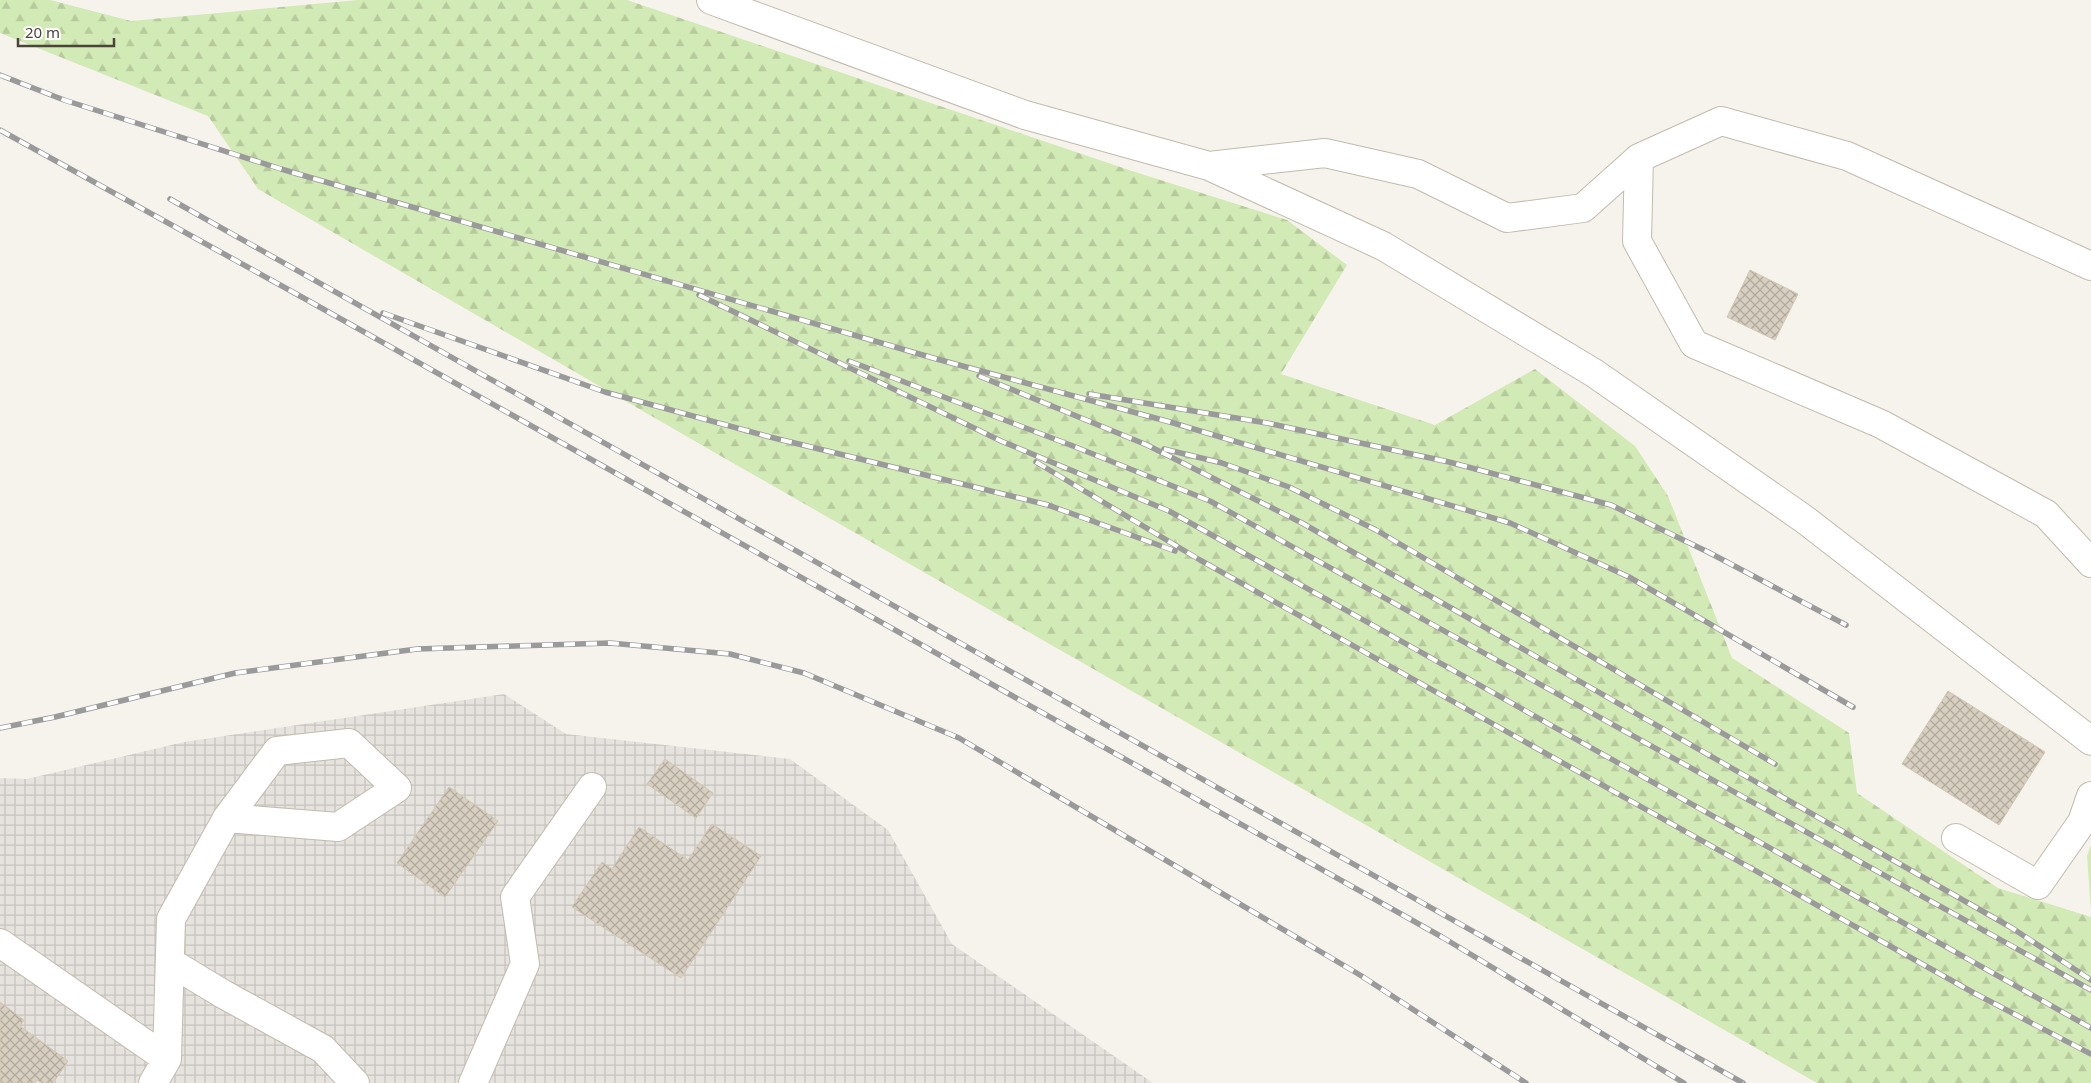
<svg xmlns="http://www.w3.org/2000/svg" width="2091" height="1083" font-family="'Noto Sans',sans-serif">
<defs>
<pattern id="industrial-grid" width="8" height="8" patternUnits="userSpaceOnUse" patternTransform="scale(1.25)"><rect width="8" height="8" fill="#e6e2dd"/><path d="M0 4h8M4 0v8" fill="none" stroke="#c7c3be"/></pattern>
<pattern id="forest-firs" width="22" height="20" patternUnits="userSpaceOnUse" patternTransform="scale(1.25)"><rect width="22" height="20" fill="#d2eab5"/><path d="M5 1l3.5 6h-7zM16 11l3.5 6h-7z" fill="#b6ca9c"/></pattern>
<pattern id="building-cross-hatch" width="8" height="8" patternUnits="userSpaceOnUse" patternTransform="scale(1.25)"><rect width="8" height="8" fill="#d8cfc1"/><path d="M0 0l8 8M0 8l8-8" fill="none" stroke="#b1aa9e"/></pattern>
</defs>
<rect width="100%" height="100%" fill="#f6f3ec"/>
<path fill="url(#industrial-grid)" d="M504,694l62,40 224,25 98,71 64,114 201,139h-1153v-305l27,1 157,-37z"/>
<path fill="url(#forest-firs)" d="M0,0h50l81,21 227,-21h269l505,171 155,49 60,45 -66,109 154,51 100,-56 100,77 33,50 64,162 117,75 8,60 141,95 93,29v166h-274l-1105,-632 -454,-262 -50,-73 -208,-83z
M2091,845v65l-4,-54z"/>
<path fill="url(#building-cross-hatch)" stroke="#d3c7b4" d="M1750,270l48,24 -23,46 -48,-23z
M1948,691l97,61 -46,73 -97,-61z
M665,759l48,34 -17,25 -49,-34z
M449,787l49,34 -53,76 -48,-34z
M712,824l49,32 -80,122 -109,-71 30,-45 10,7 27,-42 49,33z
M0,1002l24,18 -4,6 48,35 -15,22h-11l-5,-3 -2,3h-35z"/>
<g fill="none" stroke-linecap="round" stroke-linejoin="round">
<defs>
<path id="minor" d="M711,0l314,115 184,51 116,-13 93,21 89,44 76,-10 56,-50
M1209,166l174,80 211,127 210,146 287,222
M2091,266l-244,-110 -126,-35 -82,37 -2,83 57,103 187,80 165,90 45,49
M1956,838l82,47 44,-63 9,-26
M0,943l167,116
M170,962l53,32 100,55 32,34
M153,1083l14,-24 4,-140 56,-101 50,-67 72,-8 48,45 -59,39 -111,-9
M473,1083l52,-119 -10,-67 77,-110"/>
</defs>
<use href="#minor" stroke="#c2bbae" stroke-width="30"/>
<use href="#minor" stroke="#fff" stroke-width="28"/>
<defs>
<path id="rail" d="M0,75l64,25 217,69 652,189 237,64 340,101 119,54 224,130
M0,130l300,166 1142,641 242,146
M170,199l1573,884
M699,295l302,146 168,70 922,517
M383,313l222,79 165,45 278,68 127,46
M849,361l224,85 137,55 881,489
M979,376l168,69 155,78 710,405 79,52
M1089,394l178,29 182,39 162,43 97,47 138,73
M1164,449l58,14 67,24 87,43 399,234
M1036,462l164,98 774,433 117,61
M0,728l55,-11 180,-44 182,-24 193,-6 120,11 74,19 155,65 401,237 166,108"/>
</defs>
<use href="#rail" stroke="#9a9a9a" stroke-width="5.5"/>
<use href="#rail" stroke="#fff" stroke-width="4" stroke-dasharray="11" stroke-linecap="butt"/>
</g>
<path d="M18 38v8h96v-8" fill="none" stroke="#4b4439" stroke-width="2.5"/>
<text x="25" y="38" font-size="15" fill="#4b4439" stroke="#ffffff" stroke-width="4" paint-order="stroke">20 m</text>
</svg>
